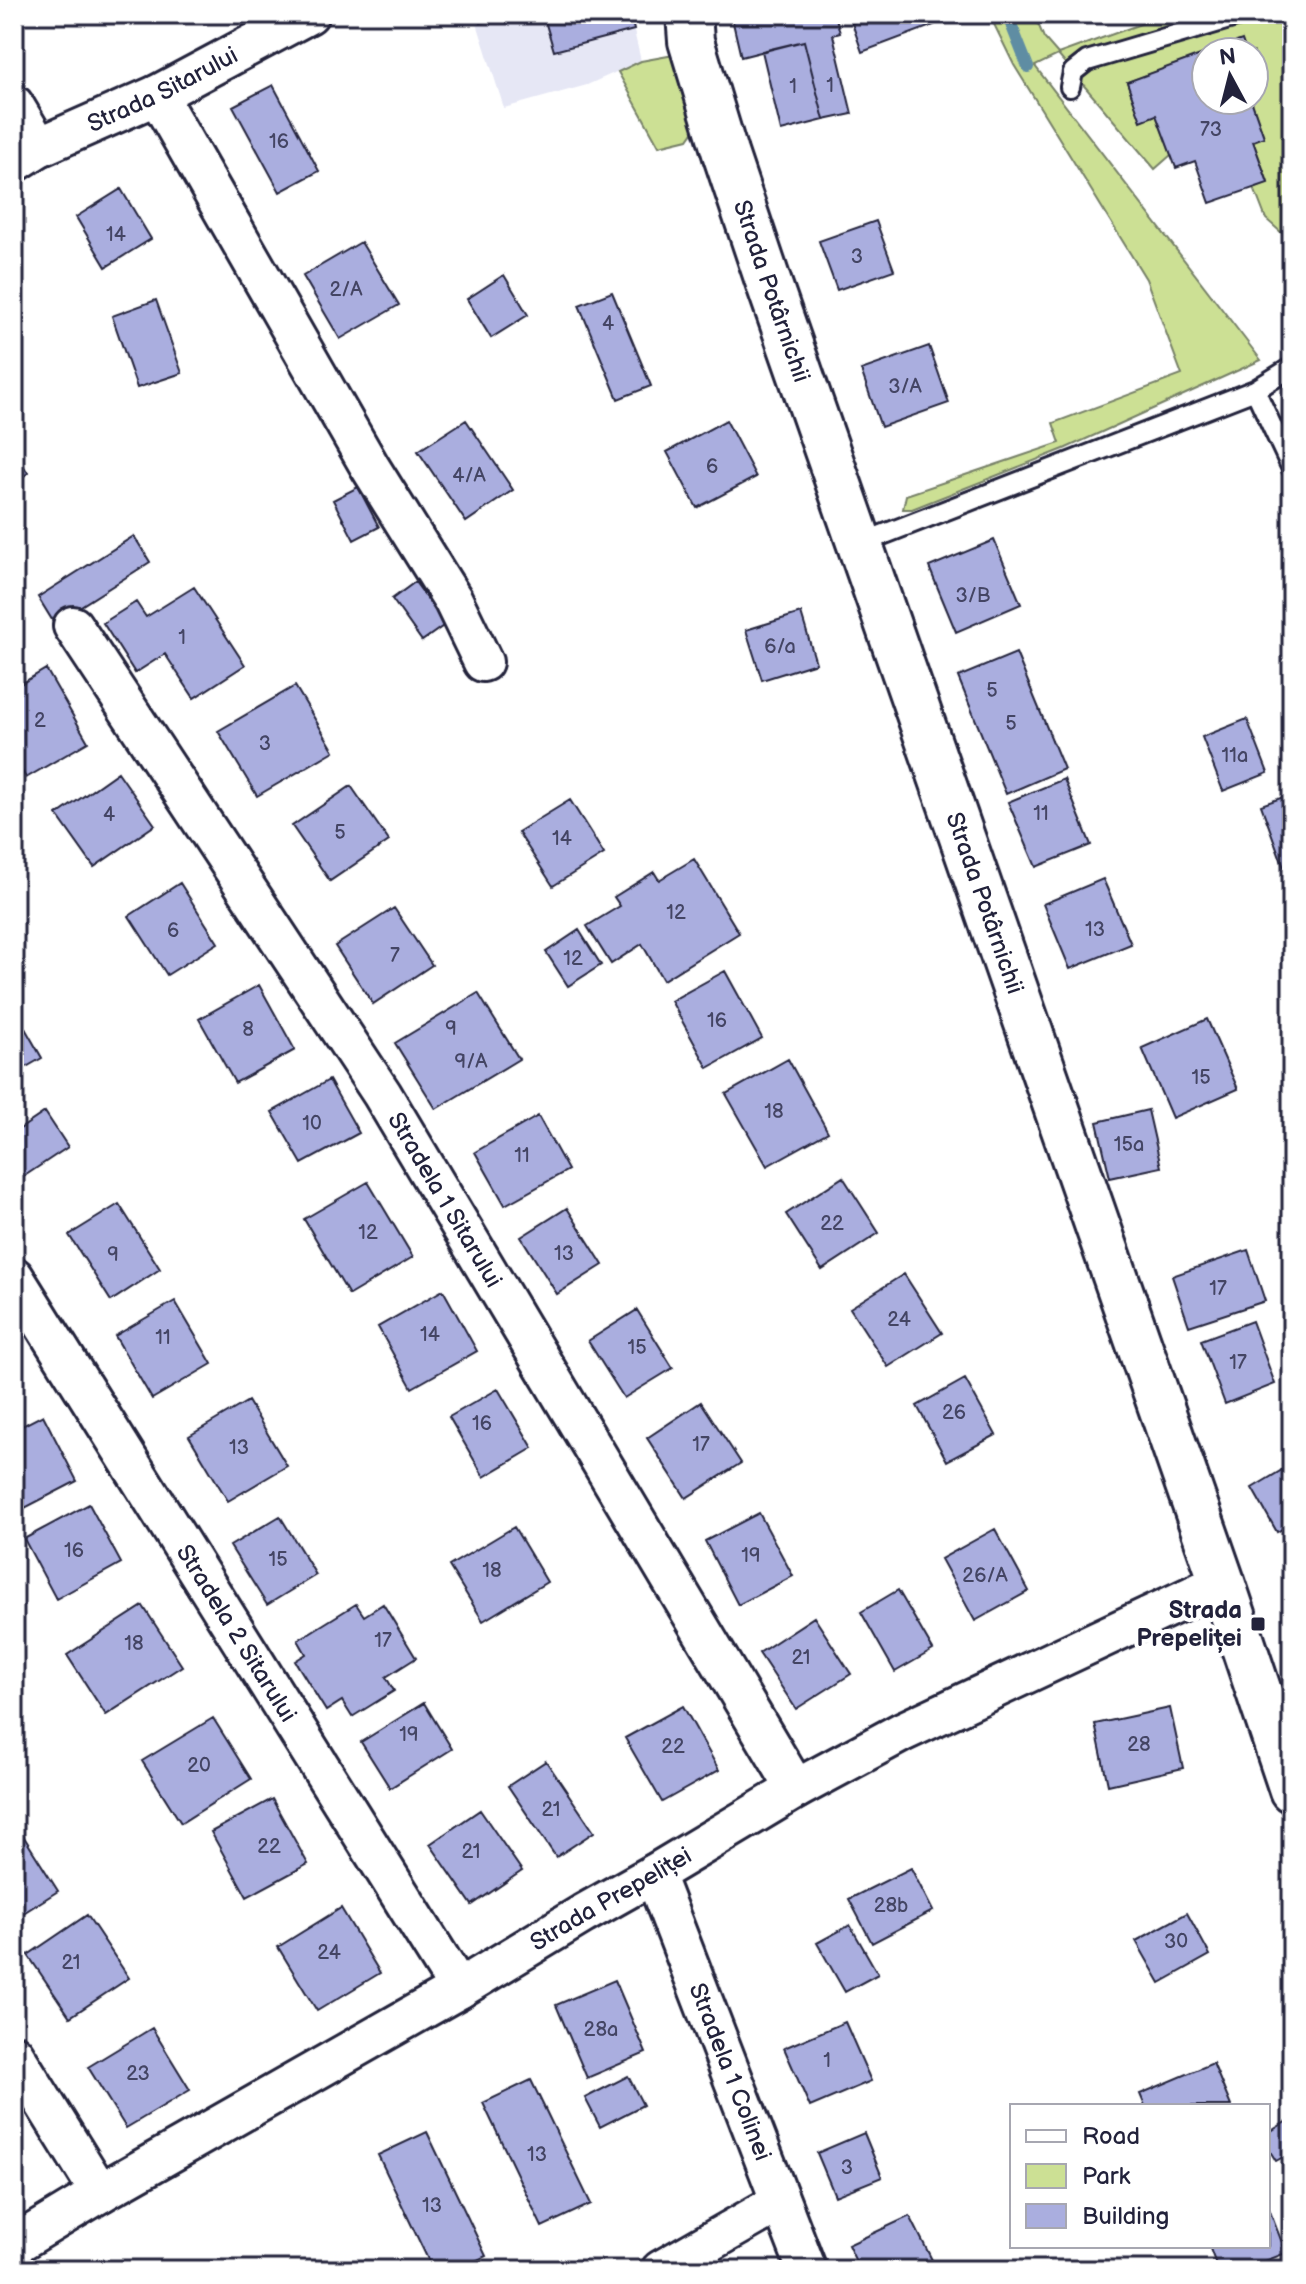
<svg xmlns="http://www.w3.org/2000/svg" width="1306" height="2284" font-family="'Balsamiq Sans',sans-serif">
<rect width="100%" height="100%" fill="#fff"/>
<filter id="ink" filterUnits="userSpaceOnUse"><feTurbulence type="fractalNoise" baseFrequency=".0125" numOctaves="2"/><feDisplacementMap in="SourceGraphic" scale="16" xChannelSelector="R" yChannelSelector="G"/><feConvolveMatrix kernelMatrix="1 2 1 2 8 2 1 2 1" color-interpolation-filters="sRGB"/></filter>
<g filter="url(#ink)">
<path fill="#e6e7f5" d="M474,14h156l11,47 -54,24 -83,23z"/>
<path fill="#cce094" stroke="#778168" stroke-width="2" d="M989,14h45l10,24 14,16 110,-40h124v228l-26,-23 -12,-31 14,-6 -15,-41 11,-4 -13,-37h3v-19l2,-1 -2,-6v-22h-8l-4,-11 -115,41 14,38 15,-5 15,40 -16,14 -97,-114 -23,11 226,294 -197,89 -152,60h-9l3,-14 154,-52 -7,-20 129,-48 -36,-96 -132,-214z
M674,55l21,74 -7,10 -29,7 -41,-74 23,-11z"/>
<g fill="none" stroke-linecap="round" stroke-linejoin="round">
<path stroke="#5f8da3" stroke-width="12" d="M1007,14l21,53"/>
</g>
<path fill="#aaaedf" stroke="#22223b" stroke-width="2" d="M14,14h21l-21,10z
M478,14h30l-27,9z
M543,14h87l4,16 -80,21z
M731,14h104l5,19 -7,2 19,79 -28,6 -20,-79 -63,16z
M864,14h66l4,11 -72,27 -10,-29 14,-5z
M1242,40l4,12h-37z
M804,41l20,79 -43,11 -19,-80z
M1206,53v47h45l13,37 -11,4 15,42 -58,20 -15,-42 -19,7 -20,-53 -15,6 -14,-39z
M273,85l46,86 -39,21 -47,-86z
M121,189l30,50 -45,28 -30,-50z
M876,221l18,49 -57,20 -18,-49z
M361,242l38,63 -59,34 -37,-63z
M504,275l24,40 -37,23 -24,-39z
M612,292l39,94 -33,13 -39,-94z
M156,300l26,73 -45,15 -25,-72z
M929,346l20,57 -68,24 -20,-57z
M466,420l47,70 -47,32 -48,-71z
M726,420l30,57 -59,31 -30,-56z
M14,451l14,22 -14,10z
M358,487l21,40 -25,13 -21,-40z
M134,536l16,26 -96,61 -16,-26z
M994,540l27,64 -65,28 -27,-65z
M415,582l31,42 -24,17 -30,-42z
M194,587l51,78 -51,33 -29,-44 -30,19 -32,-50 33,-21 10,15z
M801,613l15,50 -54,17 -16,-50z
M1016,653l48,116 -58,25 -48,-117z
M46,669l42,73 -62,36 -12,-21v-69z
M295,686l39,65 -77,45 -39,-65z
M1247,719l21,54 -45,18 -21,-54z
M118,772l37,53 -61,42 -37,-52z
M1064,779l27,66 -55,22 -28,-65z
M351,786l38,55 -59,40 -38,-55z
M1292,794v76l-6,3 -25,-68z
M570,800l34,54 -51,32 -35,-54z
M694,859l45,74 -76,47 -21,-36 -31,20 -24,-38 33,-20 -6,-9 40,-25 5,8z
M1103,879l28,65 -61,25 -27,-65z
M180,883l38,60 -51,32 -38,-59z
M394,908l38,57 -59,39 -38,-58z
M579,930l22,35 -33,21 -22,-34z
M725,971l37,67 -54,30 -37,-67z
M259,985l36,65 -60,33 -36,-64z
M478,993l41,66 -83,50 -41,-66z
M14,1009l28,49 -28,16z
M1207,1019l31,70 -66,29 -30,-70z
M788,1059l40,73 -61,34 -41,-72z
M329,1080l30,53 -57,31 -30,-52z
M1148,1110l13,57 -51,11 -13,-56z
M45,1112l23,35 -54,36v-50z
M538,1116l30,54 -63,35 -30,-53z
M843,1177l36,56 -57,37 -36,-56z
M368,1182l45,75 -64,38 -45,-76z
M119,1204l41,65 -49,32 -42,-66z
M567,1208l36,57 -46,29 -36,-57z
M1248,1250l17,51 -76,25 -17,-50z
M904,1274l38,59 -54,34 -38,-59z
M443,1290l34,61 -65,37 -34,-61z
M175,1301l37,63 -60,35 -37,-63z
M637,1310l36,58 -49,30 -36,-57z
M1252,1321l23,63 -50,20 -24,-64z
M965,1379l31,56 -49,26 -30,-55z
M498,1389l35,59 -49,29 -35,-60z
M248,1401l39,65 -59,35 -39,-65z
M701,1402l40,61 -55,35 -39,-60z
M43,1415l34,66 -58,30 -5,-9v-72z
M1292,1464v59l-15,9 -25,-44z
M89,1504l32,59 -65,36 -32,-60z
M759,1513l34,63 -55,29 -33,-64z
M280,1516l36,59 -49,30 -37,-59z
M514,1527l33,55 -64,39 -34,-55z
M995,1529l34,62 -54,30 -34,-62z
M898,1590l35,60 -38,22 -34,-60z
M356,1604l8,12 19,-12 33,54 -30,19 8,14 -42,26 -10,-16 -16,10 -31,-50 11,-7 -8,-14z
M143,1606l39,60 -76,49 -39,-60z
M814,1617l37,57 -55,35 -37,-56z
M424,1703l28,46 -62,39 -29,-46z
M683,1706l36,64 -57,32 -37,-64z
M1170,1708l13,60 -75,17 -13,-61z
M213,1718l38,61 -70,44 -39,-62z
M546,1761l48,71 -38,25 -48,-71z
M272,1799l36,65 -61,33 -36,-65z
M480,1810l42,61 -50,34 -42,-61z
M17,1826l41,65 -44,28v-92z
M911,1868l22,43 -61,32 -23,-44z
M341,1908l39,65 -63,38 -39,-64z
M1187,1913l23,42 -50,28 -24,-42z
M87,1915l42,63 -59,39 -42,-62z
M850,1925l28,49 -33,18 -28,-49z
M615,1980l31,73 -59,25 -31,-73z
M845,2022l26,59 -61,26 -26,-59z
M152,2028l38,62 -64,38 -38,-61z
M1213,2063l18,43h-86l-5,-12z
M628,2076l15,29 -43,22 -15,-29z
M531,2080l60,124 -49,23 -59,-124z
M1292,2118v34l-16,9 -8,-13v-15z
M427,2132l59,124 -30,14h-23l-55,-115z
M864,2133l18,44 -47,19 -18,-43z
M1268,2206l18,47 -44,17h-24l-9,-24h59z
M910,2216l27,54h-77l-12,-25z"/>
<g fill="none" stroke-linecap="round" stroke-linejoin="round">
<defs>
<path id="lane" d="M1070,87l3,-15 14,-11 159,-47
M1255,390l37,79
M859,544l396,-154 37,-23"/>
<g id="street">
<path d="M157,95l213,372 83,133 30,62"/>
<path d="M14,105l25,42"/>
<path id="s1" d="M14,163l25,-16 118,-52 152,-81"/>
<path id="s2" d="M73,626l309,468 414,695"/>
<path id="s3" d="M14,1277l445,712"/>
<path id="s4" d="M654,1874l153,396"/>
<path d="M14,2054l86,139"/>
<path id="s5" d="M14,2245l86,-52 359,-204 124,-75 71,-40 142,-85 106,-57 320,-150"/>
<path d="M661,2270l119,-68"/>
</g>
<g id="secondary">
<path id="s6" d="M689,14l2,27 34,112 45,134 452,1295 70,208"/>
</g>
</defs>
<use href="#lane" stroke="#22223b" stroke-width="24"/>
<use href="#street" stroke="#22223b" stroke-width="44"/>
<use href="#secondary" stroke="#22223b" stroke-width="50"/>
<use href="#lane" stroke="#fff" stroke-width="18"/>
<use href="#street" stroke="#fff" stroke-width="38"/>
<use href="#secondary" stroke="#fff" stroke-width="44"/>
</g>
</g>
<rect fill="#22223b" stroke="#fff" stroke-width="3" x="1250" y="1616" width="16" height="16" rx="4"/>
<g text-anchor="middle" stroke-width="8" stroke-linejoin="round" paint-order="stroke">
<g font-size="20" fill="#444564">
<text x="830" y="92">1</text>
<text x="793" y="93">1</text>
<text x="1211" y="136">73</text>
<text x="279" y="148">16</text>
<text x="116" y="241">14</text>
<text x="857" y="263">3</text>
<text x="346" y="296">2/A</text>
<text x="608" y="330">4</text>
<text x="905" y="393">3/A</text>
<text x="712" y="473">6</text>
<text x="469" y="482">4/A</text>
<text x="973" y="602">3/B</text>
<text x="182" y="644">1</text>
<text x="780" y="653">6/a</text>
<text x="992" y="697">5</text>
<text x="40" y="727">2</text>
<text x="1011" y="730">5</text>
<text x="265" y="750">3</text>
<text x="1235" y="762">11a</text>
<text x="1041" y="820">11</text>
<text x="109" y="821">4</text>
<text x="340" y="839">5</text>
<text x="562" y="845">14</text>
<text x="676" y="919">12</text>
<text x="1095" y="936">13</text>
<text x="173" y="937">6</text>
<text x="395" y="962">7</text>
<text x="573" y="965">12</text>
<text x="717" y="1027">16</text>
<text x="451" y="1035">9</text>
<text x="248" y="1036">8</text>
<text x="471" y="1068">9/A</text>
<text x="1201" y="1084">15</text>
<text x="774" y="1118">18</text>
<text x="312" y="1130">10</text>
<text x="1129" y="1151">15a</text>
<text x="522" y="1162">11</text>
<text x="832" y="1230">22</text>
<text x="368" y="1239">12</text>
<text x="564" y="1260">13</text>
<text x="113" y="1261">9</text>
<text x="1218" y="1295">17</text>
<text x="899" y="1326">24</text>
<text x="430" y="1341">14</text>
<text x="163" y="1344">11</text>
<text x="637" y="1354">15</text>
<text x="1238" y="1369">17</text>
<text x="954" y="1419">26</text>
<text x="482" y="1430">16</text>
<text x="701" y="1451">17</text>
<text x="239" y="1454">13</text>
<text x="74" y="1557">16</text>
<text x="751" y="1562">19</text>
<text x="278" y="1566">15</text>
<text x="492" y="1577">18</text>
<text x="985" y="1582">26/A</text>
<text x="383" y="1647">17</text>
<text x="134" y="1650">18</text>
<text x="801" y="1664">21</text>
<text x="409" y="1741">19</text>
<text x="1139" y="1751">28</text>
<text x="673" y="1753">22</text>
<text x="199" y="1772">20</text>
<text x="551" y="1816">21</text>
<text x="269" y="1853">22</text>
<text x="471" y="1858">21</text>
<text x="891" y="1912">28b</text>
<text x="1176" y="1948">30</text>
<text x="329" y="1959">24</text>
<text x="71" y="1969">21</text>
<text x="601" y="2036">28a</text>
<text x="827" y="2067">1</text>
<text x="138" y="2080">23</text>
<text x="537" y="2161">13</text>
<text x="847" y="2174">3</text>
<text x="432" y="2212">13</text>
</g>
<g font-size="24" fill="#22223b" stroke="#fff">
<text dy="8" stroke="none"><textPath href="#s1" startOffset="166">Strada Sitarului</textPath></text>
<text dy="8" stroke="none"><textPath href="#s6" startOffset="290">Strada Potârnichii</textPath></text>
<text dy="8" stroke="none"><textPath href="#s6" startOffset="938">Strada Potârnichii</textPath></text>
<text dy="8" stroke="none"><textPath href="#s2" startOffset="684">Stradela 1 Sitarului</textPath></text>
<text dy="8" stroke="none"><textPath href="#s3" startOffset="420">Stradela 2 Sitarului</textPath></text>
<text dy="8" stroke="none"><textPath href="#s5" startOffset="690">Strada Prepeliței</textPath></text>
<text dy="8" stroke="none"><textPath href="#s4" startOffset="212">Stradela 1 Colinei</textPath></text>
</g>
<g font-size="24" font-weight="bold" fill="#22223b" stroke="#fff" text-anchor="end">
<text x="1242" y="1618">Strada<tspan x="1242" dy="28">Prepeliței</tspan></text>
</g>
</g>
<rect width="1306" height="2284" fill="none" stroke="#fff" stroke-width="48"/>
<rect x="24" y="24" width="1258" height="2236" fill="none" stroke="#22223b" stroke-width="3" filter="url(#ink)"/>
<rect x="1010" y="2104" width="260" height="144" fill="#ffffff" stroke="#a7a7b1" stroke-width="2"/>
<rect x="1026" y="2130" width="40" height="12" fill="#ffffff" stroke="#a7a7b1" stroke-width="2"/>
<text x="1082" y="2144" font-size="24" fill="#22223b">Road</text>
<rect x="1026" y="2164" width="40" height="24" fill="#cce094" stroke="#a7a7b1" stroke-width="2"/>
<text x="1082" y="2184" font-size="24" fill="#22223b">Park</text>
<rect x="1026" y="2204" width="40" height="24" fill="#aaaedf" stroke="#a7a7b1" stroke-width="2"/>
<text x="1082" y="2224" font-size="24" fill="#22223b">Building</text>
<g transform="translate(1230 76) rotate(353)"><circle r="38" fill="#ffffff" stroke="#a7a7b1" stroke-width="2"/>
<path d="M0-6L14 30L0 20L-14 30Z" fill="#22223b"/>
<text y="-12" font-size="22" font-weight="bold" text-anchor="middle" fill="#22223b">N</text>
</g>
</svg>
